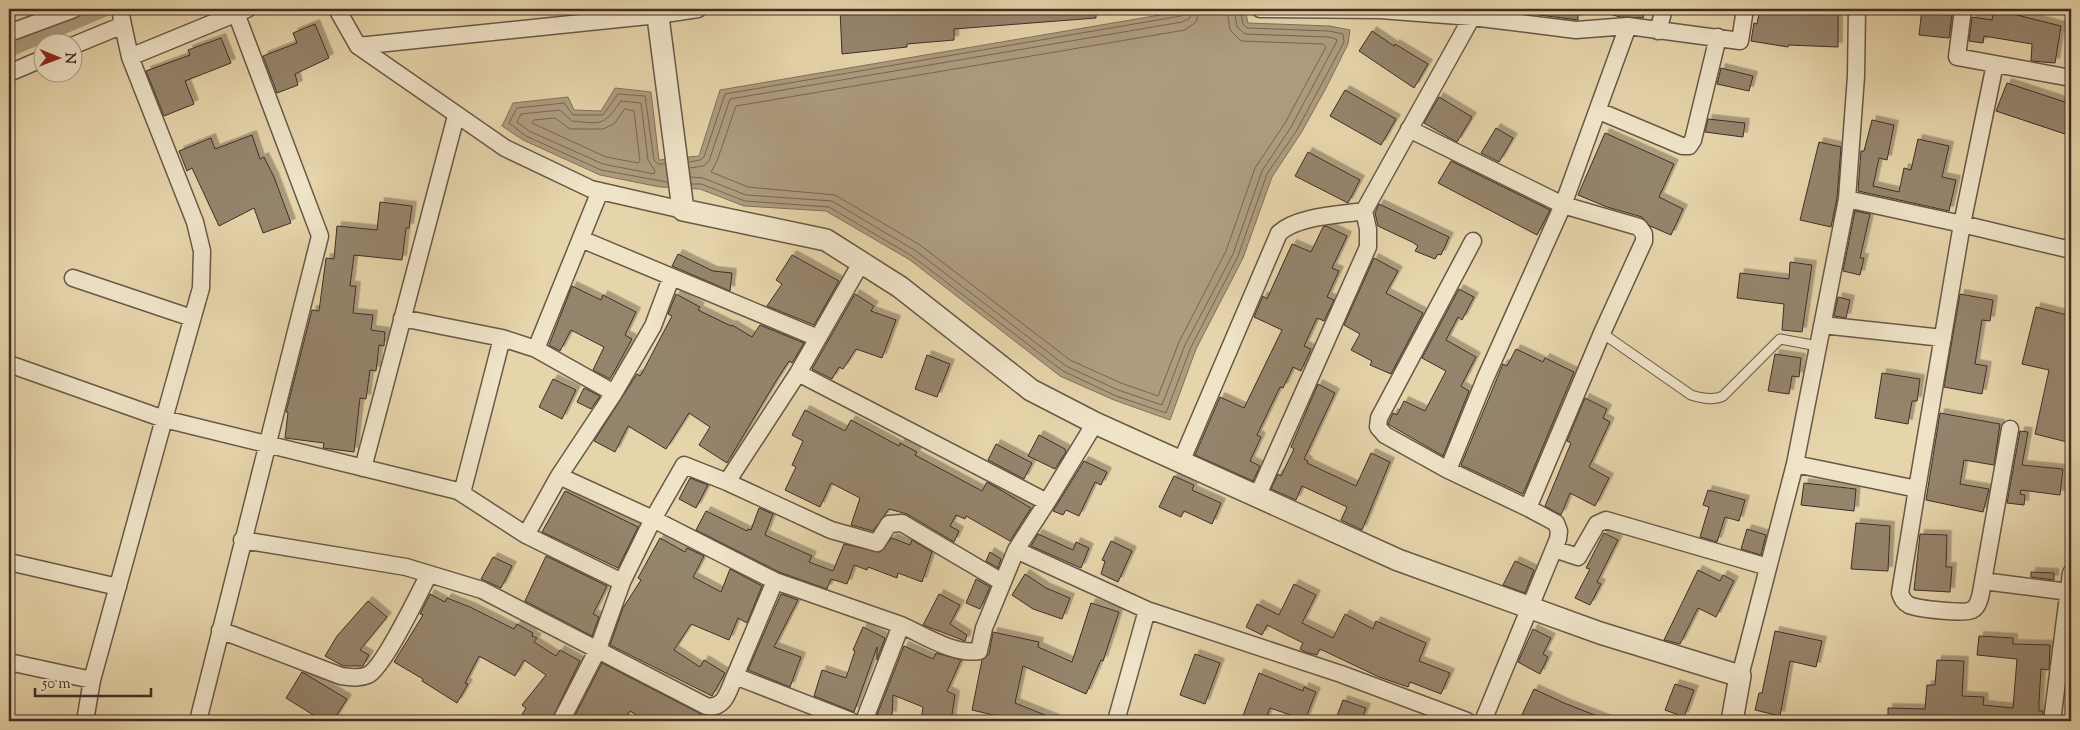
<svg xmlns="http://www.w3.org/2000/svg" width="2080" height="730" font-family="'Sorts Mill Goudy',serif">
<defs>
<filter id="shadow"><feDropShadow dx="4.5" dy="-4.5" stdDeviation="0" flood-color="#0004"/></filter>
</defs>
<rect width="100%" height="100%" fill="#e6d4aa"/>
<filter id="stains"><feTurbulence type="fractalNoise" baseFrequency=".004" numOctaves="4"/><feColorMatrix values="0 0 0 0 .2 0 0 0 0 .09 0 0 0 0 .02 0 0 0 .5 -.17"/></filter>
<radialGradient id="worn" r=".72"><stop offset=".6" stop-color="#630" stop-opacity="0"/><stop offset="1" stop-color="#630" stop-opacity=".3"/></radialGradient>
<path fill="#ad9c7e" stroke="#81705c" d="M1195,9h50l3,14 82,3 20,4 -2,14 -22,44 -25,45 -29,44 -29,81 -47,91 -26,71 -56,-20 -54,-24 -150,-116 -84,-49 -82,-5 -44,-17 -40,-2 -60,-12 -77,-35 -21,-14 11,-23 55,-6 6,13 27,1 14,-23 36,4 8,68 40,-4 21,-66z"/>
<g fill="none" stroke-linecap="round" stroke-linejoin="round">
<path stroke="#766553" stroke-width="1" d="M1200,9l-4,13 -11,8 -449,76 -19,55 -6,11 37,15 87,8 85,50 150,115 51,23 37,13 21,-54 47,-91 29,-83 30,-45 41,-76 -3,-3 -82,-3 -11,-11 -3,-21
M621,101l20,2 7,57 7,11 -1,3 -51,-10 -74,-33 -12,-9 4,-8 39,-4 12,11c31,3 31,5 49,-20z
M625,109l9,2 6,50 -2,2 -32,-6 -74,-34 2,-3 21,-2 15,11h33l11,-5z
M689,162l11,-2 4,-3 21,-63 456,-78 5,-3 1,-4
M665,164h-7l-4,-4 -9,-64 -27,-2 -15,21h-30l-9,-12 -47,5 -8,15 17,13 75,34 66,12
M690,168l13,-2 6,-5 21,-62 452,-77 8,-4 3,-9
M691,177l12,1 43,17 86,6 84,50 150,115 52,24 44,15 23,-60 48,-91 29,-83 29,-44 46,-86 -1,-2 -8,-2 -83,-3 -8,-7 -3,-18
M692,184h9l44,17 84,6 83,49 151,115 53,25 50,17 25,-66 47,-91 29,-82 30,-44 47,-88 -1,-8 -14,-3 -82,-3 -4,-4 -3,-15"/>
<path stroke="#ad9c7e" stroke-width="16" d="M9,49l95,-40"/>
</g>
<path fill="#95846c" stroke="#3e2e28" filter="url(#shadow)" d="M840,9h256v9l-142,11v11l-47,4v3l-65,7z
M1516,9h62v11l-62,-8z
M1606,9h39l-2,9 -23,-1 -14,-4z
M1760,9h78v38l-49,-2 -1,2 -37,-6 3,-18 3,1z
M1922,9l27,2v3l3,1 -3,23 -30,-3z
M1994,9l23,2v4l44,11 -6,37 -24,-2 1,-17 -48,-8 -1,7 -14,-2 3,-24 20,3z
M315,24l14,34 -34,16 3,11 -21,8 -14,-37 34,-13 -4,-10z
M1372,31l22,15 1,-2 33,20 -14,24 -55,-37z
M221,38l10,25 -46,18 9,23 -30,12 -18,-45 44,-16 -2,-5z
M1721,68l32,8 -4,15 -32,-7z
M2007,83l64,21v32l-75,-25z
M1345,90l51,29 -15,26 -51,-29z
M1439,97l33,20 -15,25 -33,-19z
M1708,119l37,4 -2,14 -38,-5z
M1872,120l22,5 -7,35 -8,-2 -6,28 26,6 5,-24 7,2 7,-31 31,7 -7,31 14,3 -7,31 -91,-20 3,-40h3z
M1496,128l17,10 -14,24 -18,-9z
M1605,133l69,31 -15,33 24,12 -12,26 -21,-9 -8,-9 -35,-10 -29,-12z
M252,135l8,24 4,-2 10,20 17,46 -28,10 -9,-25 -35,18 -27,-58 -5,3 -8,-20 32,-13 4,11z
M1819,142l22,5 -4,51 -6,29 -31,-7z
M1308,152l52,28 -12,23 -53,-27z
M1451,161l99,49 -13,25 -99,-52z
M380,202l32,4 -3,22h-3l-4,32 -48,-5 -4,31h6l-3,27 20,2 -2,15 14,2 -1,14 -5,-1 -3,26 -6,-1 -4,29 -6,-1 -6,54 -31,-4 1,-5 -39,-5 3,-26h-2l26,-102 7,1 7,-53 8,1 3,-33 40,4z
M1379,204l70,33 -8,18 -3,-1 -3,5 -20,-8 3,-5 -6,-4 -34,-16 -3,-13z
M1855,211l15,3 -10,44h4l-4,17 -17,-4z
M1326,226l21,10 -15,32 7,3 -12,26 7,3 -10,21 -7,-3 -13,28 7,3 -10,22 -8,-4 -10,21 -3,-1 -23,48 4,2 -11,24 10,5 -7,15 -58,-26 25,-58 24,11 38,-78 -28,-13 9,-21 4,3 25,-55 19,8 12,-25z
M678,254l35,17 19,2 -2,18 -58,-25z
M792,255l47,26 -25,44 -47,-19 15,-22 -6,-4z
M1374,258l24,13 -12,22 37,20 -32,61 -21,-9 2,-4 -21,-11 9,-16 -16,-9z
M1790,262l22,3 -10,67 -20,-2 2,-26 -47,-6 3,-25 49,6z
M572,286l29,14 2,-5 33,17 -11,23 7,4 -22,40 -17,-9 11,-23 -33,-17 -11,21 -11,-6z
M1459,289l15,8 -12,23 -4,-3 -12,23 30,17 -15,29 8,5 -26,65 -55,-32 5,-11 4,2 7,-14 21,10 21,-40 -24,-13z
M676,294l24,13 -2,3 33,16 1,-1 20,12 8,-12 44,18 -12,20 -3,-2 -13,20 -49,82 -28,-18 11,-18 -21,-14 -23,36 -38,-23 -13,26 -21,-11 43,-67 3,2 2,-3 30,-57 -4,-2z
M855,294l19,12 -3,5 25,9 -14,38 -26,-9 -13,20 -4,-2 -7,12 -20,-10z
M1960,294l33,6 -3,21 -8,-1 -7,44 12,2 -5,28 -38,-7z
M1838,297l12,3 -4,18 -12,-2z
M2036,307l35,9v127l-36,-9 14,-64 -27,-6z
M1516,349l27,13 2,-4 29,14 -51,122 -62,-29 42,-101 4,2z
M1775,354l26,4 -2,19 -7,-1 -3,18 -21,-3z
M927,355l23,9 -13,33 -22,-8z
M1882,373l38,6 -3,22h-5l-4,23 -33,-6z
M553,379l23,11 -14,29 -23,-12z
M1318,384l17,9 -31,66 4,2 -1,2 49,23 15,-33 19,9 -28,68 -21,-10 6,-13 -45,-21 -6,14 -25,-11 7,-15 3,2 13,-27 -3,-2z
M584,388l16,8 -9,13 -14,-7z
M1585,398l22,11 -4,9 7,4 -21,45 20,11 -14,28 -25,-13 -9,22 -16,-9 26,-63 -4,-2z
M805,410l40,21 6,-11 48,26 1,-3 17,9 -2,3 67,36 5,-9 44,26 -21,33 -44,-25 -1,3 -9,-4 -6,11 9,5 -5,11 -47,-28 -18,-5 -16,22 -22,-6 9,-27 -29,-15 -11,24 -35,-17 11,-23 -4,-2 11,-24 -11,-6z
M1940,413l60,11 -6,41 -30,-5 -4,24 29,5 -6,23 -57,-12z
M2020,431l8,1 -6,33 41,4 -3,26 -39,-5 -1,4 5,1 -1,10 -17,-2z
M1039,435l26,14 1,3 -11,17 -27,-13z
M996,444l36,19 -8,16 -36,-19z
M1084,461l23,11 -6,13 -6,-3 -16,34 -13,-6 -3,5 -10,-4z
M1174,476l20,9 -2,5 29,13 -9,21 -28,-13 -3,6 -22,-10z
M690,478l18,7 -12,23 -17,-9z
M1804,483l52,6 -2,22 -53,-6z
M1708,490l37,10 -6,21 -14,-4 -8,25 -17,-5 9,-30 -6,-2z
M565,491l73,36 -20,41 -76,-36z
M759,508l14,6 -8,21 47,21 -3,6 24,9 11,-27 36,8 12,-14 18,7 2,-5 20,12 -10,30 -24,-9 -1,5 -29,-11 -1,3 -13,-5 -7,19 -16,-5 -4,10 -48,-17 -83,-42 10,-19 41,20 1,-2 3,1z
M1856,523l34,3 -2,45 -37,-2z
M1747,529l19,6 -5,20 -20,-6z
M1604,533l14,7 -21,42 4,2 -11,21 -15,-7 15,-29 -4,-1z
M1038,534l35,16 3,-8 13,6 -8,20 -50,-22z
M1920,534l27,1 -1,32h6l-2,25 -36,-2z
M660,538l25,14 2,-4 17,8 -11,21 28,15 9,-23 32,17 -15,37 -9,-5 -9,22 -38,-16 -17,26 26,17 4,-7 21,13 -13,23 -102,-51 13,-37 18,-28 -3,-2z
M1111,541l21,10 -14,31 -17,-8 4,-13 -3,-1z
M990,552l11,7 -3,9 -12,-7z
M546,556l61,30 -14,28 6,3 -7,19 -67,-35z
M493,557l19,9 -11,22 -20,-9z
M1515,561l19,9 -9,23 -22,-8z
M1698,570l22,11 3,-6 11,6 -18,36 -18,-9 -18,36 -16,-4z
M2031,572l23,1v7l-23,-3z
M1025,574l21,14 24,10 -8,21 -29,-10 -21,-14z
M976,579l14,8 -10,22 -14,-6z
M1294,584l22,11 -14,28 31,15 12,-24 28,15 3,-8 50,22 -7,18 31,12 -9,21 -31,-12 -2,5 -29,-10 -59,-28 -3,6 -12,-3 -5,-3 3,-6 -36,-18 -5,10 -16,-8 11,-23 22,11z
M430,594l15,8 2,-4 23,9 44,22 3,-5 16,9 -1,3 5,2 -3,4 22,14 4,-6 20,11 -29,60h-33l8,-13 -4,-3 24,-30 -22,-15 -9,16 -36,-20 -14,27 3,1 -11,19 -35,-22 1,-2 -29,-17 29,-47 -3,-1z
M781,594l17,6 -24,47 27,10 -11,30 -42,-17z
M939,594l21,11 -10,19 17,11 -2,6 -42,-16z
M368,601l19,16 -27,33 9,5 -6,11h-20l-18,-10 12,-20z
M1091,603l28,9 -16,49 -2,-1 -15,34 -63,-28 -8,37 45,18h-42l-46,-11 10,-50 7,-6 4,-22 46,10 -1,5 34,15z
M863,627l22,11 -8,22v-13l-23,65 -40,-16 8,-26 24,8 9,-27 -2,-1z
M1533,629l18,9 -8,16 5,3 -8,17 -22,-12z
M1775,631l47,10 -6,26 -26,-6 -10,55 -25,-6 4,-17h3z
M1979,636l34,2v6l37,1 -1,25 -8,-1 -2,33v9h4l-1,10h-154v-13l37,1 2,-24h8l2,-25 27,1 -2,35 22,1 -1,8 30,3 4,-49 -40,-4z
M904,646l29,13 3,-6 25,7 -14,31 8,4 -4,26h-30l2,-14 -30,-12 -1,21 -15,-1z
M1195,654l25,9 -15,41 -25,-9z
M602,663l99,51 -5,7h-50l-16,-10 -7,10h-51z
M302,672l45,27 -14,22h-10l-37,-23z
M1259,673l44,18 1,-4 12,5 -11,28 -35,-12 -5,13h-24z
M1675,684l19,6 -10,27 -19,-7z
M1534,689l30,14 46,18h-91z
M1343,700l23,8 -5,13h-26z"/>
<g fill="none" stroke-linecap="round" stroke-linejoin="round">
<defs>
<path id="service" d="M1602,333l89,62c10,3 22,6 32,1l57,-57 38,7"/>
<path id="minor" d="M120,9l3,16
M337,9l21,37 147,102 86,41 92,21
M1260,9l120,1 92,7 104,13 52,-4 112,15 5,-32
M1963,9l-6,48 114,21
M1658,31l6,-22
M9,33l65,-24
M72,46l51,-21 7,32 117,-48
M358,46l300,-31 40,-6
M9,73l33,-14
M1599,111l83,35h7l4,-6 25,-103
M1409,129l154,76 76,22 5,7v7l-42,92 -74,175
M1847,199l115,25 33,-160
M581,239l237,99
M1473,241l-94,177 -1,9 7,8 63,35 80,38 28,15 3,8 -1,8 -75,182
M73,278l119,40
M402,318l100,20
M1822,325l121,13
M536,349l78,44 -55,83 94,43 122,62 126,44 -37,96
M9,364l155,55 37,-131 1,-37 -7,-29 -65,-165
M798,373l249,129 48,-79
M614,393l39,-67 18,-48
M1181,462l98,-229c18,-17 60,-18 85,-22
M1795,464l52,-265 9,-123 1,-67
M363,468l93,-352
M1448,470l37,-91 78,-174 65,-179
M727,482l104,48 46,13 12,-19 13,-1 100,59
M1917,489l-17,104c2,5 3,9 9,12 9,4 55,9 63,5 9,-5 9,-20 11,-29l86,11
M462,493l40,-155 34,11 64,-158
M1257,497l111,-250v-18l-4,-18 108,-194 2,-8
M1047,502l-31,48 131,60 194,64 126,47
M526,535l33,-59
M242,540l164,27 76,23 224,116c19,4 22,-15 29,-30l116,45
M1554,549l24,8 19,-33 9,-4 162,47
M9,562l109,25
M1983,581l27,-152
M901,625c23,10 52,30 78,26l5,-23 32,-78
M220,630l121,46c9,1 18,3 27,-1 16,-8 51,-82 61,-101
M9,662l83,18 -7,41
M735,676l40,-95
M1740,676l55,-212 122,25 45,-265 109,26
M92,680l72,-261 294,72 68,44 96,47 31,-63 31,-54 43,17 71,-109 63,-110
M198,721l122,-485 -84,-223
M561,721l37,-72 24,-67
M1116,721l31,-111
M2052,721l19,-148"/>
<path id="tertiary" d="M657,9l26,201 143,30 74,47 131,103 64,33 303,137 202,73 140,43 -8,45"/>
</defs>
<use href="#service" stroke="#685848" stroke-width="11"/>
<use href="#minor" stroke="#685848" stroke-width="19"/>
<use href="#tertiary" stroke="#685848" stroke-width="24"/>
<use href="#service" stroke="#efe3c8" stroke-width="9"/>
<use href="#minor" stroke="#efe3c8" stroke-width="16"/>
<use href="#tertiary" stroke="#efe3c8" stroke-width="21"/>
</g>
<rect width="2080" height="730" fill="none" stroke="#e6d4aa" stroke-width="30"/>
<rect x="10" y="10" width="2060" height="710" fill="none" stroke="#3e2e28" stroke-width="2.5"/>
<rect x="15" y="15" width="2050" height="700" fill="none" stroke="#3e2e28"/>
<g transform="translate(58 58) rotate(91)"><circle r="24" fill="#efe3c8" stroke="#a89b88"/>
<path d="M0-4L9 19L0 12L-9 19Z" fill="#8f2418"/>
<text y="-8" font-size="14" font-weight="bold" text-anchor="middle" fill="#3e2e28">N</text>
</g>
<path d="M35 688v8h116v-8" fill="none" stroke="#3e2e28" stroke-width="2.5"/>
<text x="42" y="688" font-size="15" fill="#3e2e28" stroke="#efe3c8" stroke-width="4" paint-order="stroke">50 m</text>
<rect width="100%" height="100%" filter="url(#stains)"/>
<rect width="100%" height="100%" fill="url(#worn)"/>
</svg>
